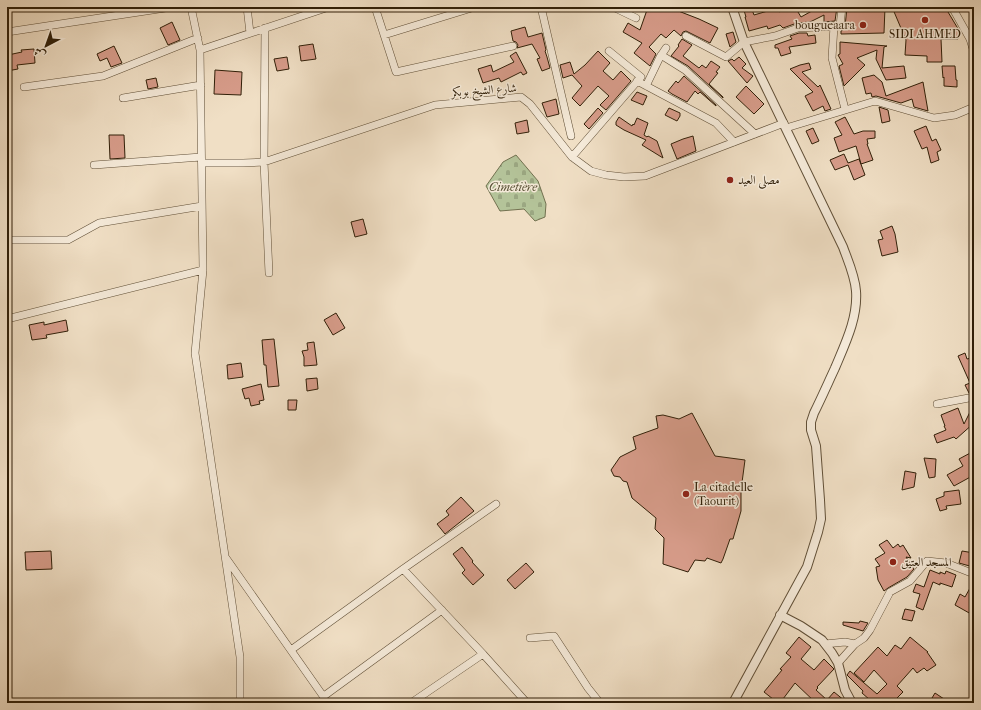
<svg xmlns="http://www.w3.org/2000/svg" width="981" height="710" font-family="'IM FELL French Canon',Amiri,serif">
<defs>
<pattern id="cemetery-stones" width="16" height="16" patternUnits="userSpaceOnUse"><rect width="16" height="16" fill="#b4c399"/><path d="M2 7V4a2 2 0 0 1 4 0v3zM10 15v-3a2 2 0 0 1 4 0v3z" fill="#9ba782"/></pattern>
</defs>
<rect width="100%" height="100%" fill="#f0dfc5"/>
<filter id="stains"><feTurbulence type="fractalNoise" baseFrequency=".005" numOctaves="4"/><feColorMatrix values="0 0 0 0 .2 0 0 0 0 .09 0 0 0 0 .02 0 0 0 .5 -.17"/></filter>
<radialGradient id="worn" r=".72"><stop offset=".6" stop-color="#630" stop-opacity="0"/><stop offset="1" stop-color="#630" stop-opacity=".3"/></radialGradient>
<path fill="url(#cemetery-stones)" stroke="#727150" d="M516,155l22,26 8,23 -1,13 -10,4 -11,-12 -24,2 -14,-25 17,-24z"/>
<g fill="none" stroke-linecap="round" stroke-linejoin="round">
<path stroke="#707e6c" stroke-width="2.5" d="M973,7l1,2"/>
</g>
<path fill="#d79c8a" stroke="#301f08" d="M648,7h20l31,12 19,9 -8,15 -24,-12 -3,1 -2,4 -7,-6 -8,8 -5,-4 -12,13 7,7 -6,12 -16,-13 8,-10 -19,-11 5,-9 12,7z
M743,7h8l3,8 24,-7 1,4 7,-5h9l6,10 18,-10h18l-2,14 -11,1v-7l-14,7 -13,1 -14,5 -3,-3 -12,4 -1,-3 -18,5 -4,-14h1z
M847,7h38l-1,26 -43,1v-3l3,-2 1,-2z
M892,7h53l15,25 -2,7h-17l1,23h-15v-6l-22,-1 1,-15z
M172,22l8,18 -12,5 -8,-17z
M525,27l3,10 14,-4 4,17 -1,1 2,6 3,11 -8,3 -5,-12 3,-1 -8,-14 -15,4 1,-3 -2,-3 -3,-1 -2,-10z
M733,32l3,10 -6,5 -4,-13z
M799,33h8l1,3 7,-1 1,8 -27,4 2,6 -10,3 -3,-8h-3v-3l17,-6 -2,-3z
M682,39l10,6 -9,11 16,12 3,-3 4,3 5,-7 9,6 -4,5 2,1 -9,11 14,13v1l-35,-32 -17,-10 8,-10 -1,-1z
M840,42l47,4 -3,1 -2,21 22,-2 2,12 -20,2 -10,-21 1,-9 -20,8 8,7 -21,21 -5,-20 4,-2 -5,-9 2,-1z
M313,44l3,15 -15,2 -2,-15z
M114,46l8,17 -11,4 -4,-9 -7,3 -3,-7z
M34,49l1,14 -18,2 1,4 -11,2v-11h2l-1,-5 14,-3 -1,-2z
M598,51l12,12 -7,8 10,9 8,-9 10,10 -25,29 -6,-5 9,-9 -11,-10 -18,20 -8,-8 10,-12 -10,-11 -9,3 -3,-13 10,-3 4,12 11,-9z
M516,52l11,21 -4,2 -2,-3 -20,10 -2,-4 -16,5 -5,-14 13,-4 2,7 21,-10 -4,-6z
M287,57l2,12 -12,2 -3,-12z
M739,57l7,7 -4,4 11,8 -6,7 -19,-22 4,-2 2,2z
M809,63l2,6 -9,3 16,15 2,-2 11,24 -6,2 -2,-5 -10,5 -8,-15 8,-4 -23,-23 10,-4z
M942,66h13l1,14h1v7l-13,-1v-9l-1,1z
M215,70l27,2 -1,23 -27,-1z
M874,75l8,7 4,14 37,-14 5,29 -14,-4 -2,-8 -11,4 -25,-7 -4,1 -1,-4 -5,1 -4,-16z
M684,76l32,29v1l-16,-14 -2,2 -3,-3 -8,11 -15,-8 -4,-3 8,-10 2,2z
M156,78l2,9 -10,2 -2,-9z
M746,86l18,18 -10,10 -18,-17z
M637,92l10,4 -4,9 -12,-5z
M556,99l3,15 -12,3 -5,-14z
M879,107l9,3 2,11 -8,2z
M598,108l5,5 -14,16 -5,-5z
M669,108l11,5v3l-3,5 -12,-6z
M619,117l13,9 1,-2 1,1 3,-7 11,5 -4,12 3,2 1,-1 9,5 6,17 -21,-13 4,-5 -22,-10 -8,-5v-3z
M845,117l9,17 9,-3h12v7l-8,1 1,5h-1l6,16 -12,4 -5,-18 -17,6 -5,-14 8,-3 -7,-13z
M527,120l2,12 -12,2 -2,-11z
M926,126l6,15 4,-2 5,11 -4,2 2,8 -8,3 -4,-16 -5,2 -8,-18z
M813,128l6,13 -7,3 -6,-13z
M109,135h15l1,23 -15,1z
M693,136l3,15 -19,8 -6,-15 12,-5z
M844,154l4,9 11,-4 6,16 -11,5 -6,-15 -13,5 -5,-10z
M363,219l4,15 -12,3 -4,-15z
M892,226l3,8 3,18 -16,4 -4,-16 5,-1 -3,-8z
M336,313l9,15 -12,7 -9,-15z
M66,320l2,11 -22,4 1,3 -15,2 -3,-15 15,-3v3z
M274,339l5,47 -11,1 -2,-22h-2l-2,-25z
M314,342l3,23 -13,1v-9l-2,-6 6,-1 -1,-7z
M965,353l2,6 4,-1 3,7v27l-5,1 -4,-8 5,-2 -12,-27z
M241,363l2,14 -15,2 -1,-14z
M317,378l1,11 -11,2 -1,-12z
M261,384l3,16 -5,1 1,3 -9,2 -2,-8 -4,1 -3,-10z
M288,400h9l-1,10h-8z
M974,404v19l-18,16 -2,-2 -17,6 -3,-8 12,-5 -2,-4h1l-4,-11 17,-7 6,16z
M692,413l23,43 30,4 -4,30v21l-8,28h-3l-7,20 -2,4 -14,-5 -2,3 -10,-1 -7,12 -25,-8 1,-26 -9,-9 1,-11 -24,-20 -5,-16 -4,-1 -3,-4 -6,-1 -3,-6 9,-13 16,-8 -3,-12 25,-9 -2,-12 7,-1 16,4z
M974,451v24l-20,11 -7,-11 16,-9 -4,-7z
M924,458l12,1 -1,18 -6,1z
M905,471l11,2 -2,14 -12,3z
M959,490l2,14 -15,2 1,3 -7,2 -4,-12 8,-3v-4z
M461,497l13,14 -29,23 -8,-10 12,-9 -3,-4z
M887,540l6,8 5,-4 2,3 3,-2 8,13 -5,-1 8,12 -7,8 -19,11 -4,3 -6,-11 -2,-13 4,-1 -5,-7 10,-6 -6,-8z
M462,547l11,14 -1,1 12,13 -11,10 -11,-12 3,-3 -12,-16z
M51,551l1,18 -26,1 -1,-18z
M962,551l12,2v14l-8,-2 -7,-2z
M526,563l8,9 -19,17 -8,-9z
M930,570l10,4v-2l5,2 1,-3 10,4 -4,12 -12,-4v2l-7,-3 -10,28 -7,-3 4,-13 -7,-2 3,-8 8,3z
M974,581v27l-3,6 -16,-9 5,-11 5,3z
M905,609l10,2 -3,10 -10,-2z
M860,621l8,2 -5,8 -20,-6v-3l16,1z
M799,637l12,10 -10,12 13,11 10,-11 10,10 -17,18 1,1 -2,2 11,10 7,-8 11,9 1,2h-30l-21,-20 -15,20h-2l-14,-11 18,-22 -2,-1 11,-12 -5,-4z
M910,637l18,15h-1l9,13 -9,6 -3,-3 -7,5 -4,-5 -16,18 6,6 -10,10 -4,-3 -3,4h-18l2,-3 -8,-7 1,-2 -16,-16 3,-4 27,23 10,-10 -13,-14 -10,12 -10,-9 24,-26 9,9 8,-11 6,4z
M935,693l9,6 -3,4h-12z"/>
<g fill="none" stroke-linecap="round" stroke-linejoin="round">
<defs>
<path id="minor" d="M191,7l9,43 3,220 -8,83 45,304v46
M247,7l3,26
M375,7l21,65 117,-26
M541,7l30,129
M613,7l23,11
M952,7l18,32 4,13
M834,26l-2,32 13,51
M265,28l-1,134 5,111
M7,32l165,-25
M384,35l91,-28
M686,36l40,21 18,-15 31,-6 23,-8 42,-2 2,-19
M200,50l129,-43
M661,55l24,15 70,64
M637,81l79,42 18,19
M646,86l14,-29 6,-9
M24,87l79,-11 95,-38
M123,98l78,-13
M786,128l89,-27 59,17 21,-3 19,-8
M572,157l69,-80 -32,-26
M202,163h41l21,-1 171,-57 86,-8 9,7 42,53 19,14 15,4 18,2 21,-1 139,-53
M94,165l107,-8
M9,240h59l31,-17 103,-17
M7,319l196,-49
M937,404l37,-7
M226,558l102,145
M403,569l80,85 44,49
M530,638l24,-2 34,52 12,15
M825,644l20,-2 10,2
M291,650l112,-81 93,-65
M838,663l17,-19 9,-6 6,-8 20,-38 20,-11 17,-20 19,2 28,11
M324,696l118,-86
M411,703l72,-49"/>
<path id="tertiary" d="M732,7l12,35 99,205c5,14 12,29 13,44 2,27 -11,53 -21,77 -7,15 -14,31 -21,45l-3,9v8l5,16 4,54 1,19 -3,13 -11,35 -74,136
M780,615l21,11 21,14 10,13 6,10 7,27 7,13"/>
</defs>
<use href="#minor" stroke="#604f37" stroke-width="8"/>
<use href="#tertiary" stroke="#604f37" stroke-width="10"/>
<use href="#minor" stroke="#f5ead9" stroke-width="7"/>
<use href="#tertiary" stroke="#f5ead9" stroke-width="8"/>
</g>
<g fill="#8f2418" stroke="#f5ead9" stroke-width="1.5">
<circle cx="925" cy="20" r="4"/>
<circle cx="863" cy="25" r="4"/>
<circle cx="730" cy="180" r="4"/>
<circle cx="686" cy="494" r="4"/>
<circle cx="893" cy="562" r="4"/>
</g>
<g text-anchor="middle" stroke-width="3" stroke-linejoin="round" paint-order="stroke">
<g font-size="12" fill="#301f08" stroke="#f5ead9" text-anchor="start">
<text x="855" y="29" text-anchor="end">bougueaara</text>
<text x="925" y="38" text-anchor="middle">SIDI AHMED</text>
<text x="738" y="184">مصلى العيد</text>
<text x="694" y="491">La citadelle<tspan x="694" dy="14">(Taourit)</tspan></text>
<text x="901" y="566">المسجد العتيق</text>
</g>
<g font-size="12" fill="#301f08" stroke="#f5ead9">
<text transform="translate(484 90) rotate(-4)" y="4">شارع الشيخ بوبكر</text>
</g>
<g font-size="12" font-style="italic" fill="#585034" stroke="#f5ead9">
<text x="513" y="191">Cimetière</text>
</g>
</g>
<rect width="981" height="710" fill="none" stroke="#f0dfc5" stroke-width="24"/>
<rect x="8" y="8" width="965" height="694" fill="none" stroke="#301f08" stroke-width="2"/>
<rect x="12" y="12" width="957" height="686" fill="none" stroke="#301f08"/>
<g transform="translate(46 46) rotate(221)" stroke="#f5ead9" stroke-width="3" paint-order="stroke">
<path d="M0-3L7 15L0 10L-7 15Z" fill="#301f08"/>
<text y="-6" font-size="11" font-weight="bold" text-anchor="middle" fill="#301f08">ش</text>
</g>
<rect width="100%" height="100%" filter="url(#stains)"/>
<rect width="100%" height="100%" fill="url(#worn)"/>
</svg>
